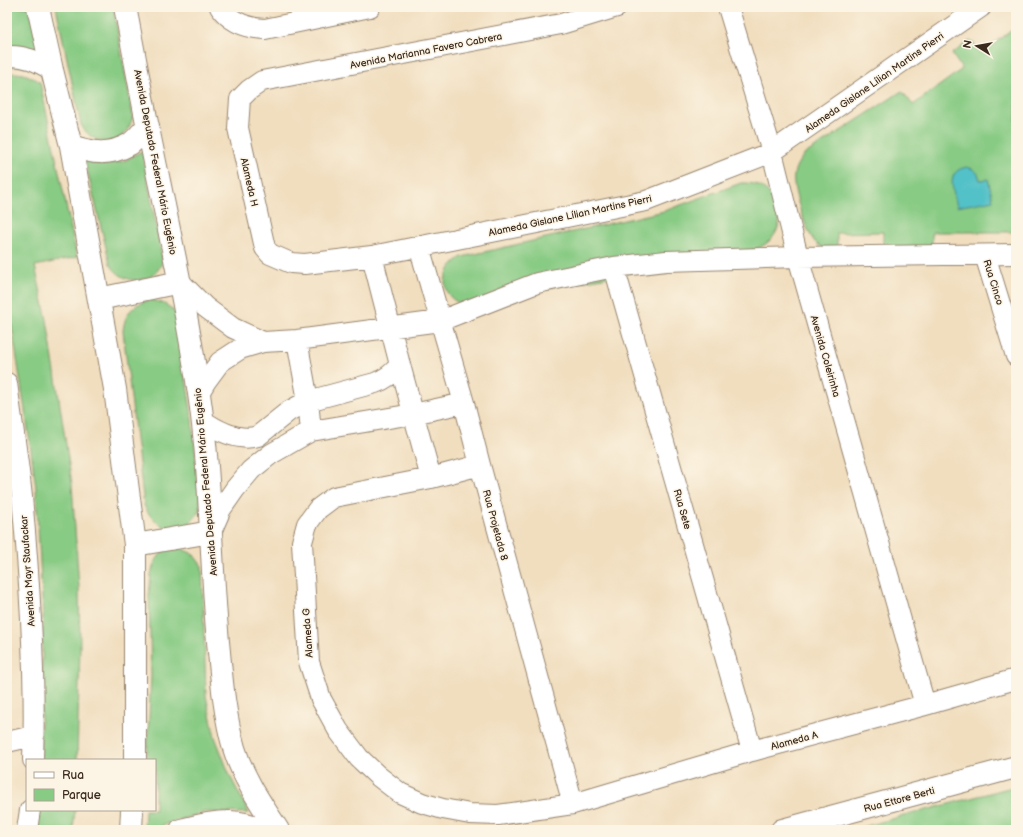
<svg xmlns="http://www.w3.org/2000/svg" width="1023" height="837" font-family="'Balsamiq Sans',sans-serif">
<rect width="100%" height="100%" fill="#fcf5e5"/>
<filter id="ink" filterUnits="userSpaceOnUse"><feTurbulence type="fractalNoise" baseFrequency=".025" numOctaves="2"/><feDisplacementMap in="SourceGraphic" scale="8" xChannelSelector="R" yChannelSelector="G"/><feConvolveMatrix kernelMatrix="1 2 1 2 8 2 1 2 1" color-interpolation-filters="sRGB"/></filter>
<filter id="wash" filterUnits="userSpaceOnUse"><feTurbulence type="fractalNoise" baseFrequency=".012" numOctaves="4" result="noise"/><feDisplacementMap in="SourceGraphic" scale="16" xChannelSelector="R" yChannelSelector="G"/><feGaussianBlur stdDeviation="0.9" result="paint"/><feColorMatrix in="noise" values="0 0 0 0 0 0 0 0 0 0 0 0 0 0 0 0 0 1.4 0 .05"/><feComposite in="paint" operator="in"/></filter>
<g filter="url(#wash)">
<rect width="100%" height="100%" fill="#f1debf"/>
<path fill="#88cb84" stroke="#627a51" d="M15,7h15l11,55 -4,4h-24l-6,2v-57z
M56,7h57l20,109c-7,30 -36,35 -52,9z
M1016,27v205h-84v18l-49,1v-19l-46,1v18c-7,-1 -15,-3 -20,-7 -10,-8 -26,-57 -23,-69 1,-9 6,-15 11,-21l97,-63 11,14 49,-36 -10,-15 19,-14 10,13z
M13,73c11,0 18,3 27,9l37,175 -42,9 12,54 25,164 7,104 1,58 -3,114h-37l3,-143 -7,-129 -7,-52 -22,-141v-220z
M142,151l21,111c-3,4 -5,9 -9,12 -16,12 -35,5 -44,-10l-25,-103 19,4 20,-4z
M741,183c4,0 9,0 13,1 23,6 34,36 18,54 -5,6 -11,9 -18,12l-293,54c-24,-10 -19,-35 1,-47l202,-46z
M149,300c11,1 18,4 26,12l16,98 10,98c-3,4 -6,10 -9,13 -19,16 -40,3 -48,-16l-21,-174c2,-18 9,-26 26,-31z
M180,548l13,6 9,12 4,130 9,41 15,39 19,37 -44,-1 -42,13 -7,5h-12l1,-20h10v-50h-8l4,-85 -2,-81 2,-20 4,-13 9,-11z
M1016,786v44h-165z
M37,810h38l-2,20h-40z"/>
<path fill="#53c1c8" stroke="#477673" d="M967,167c8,2 11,5 13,13l8,-1 5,21 -36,7c-3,-16 -13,-36 10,-40z"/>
</g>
<g filter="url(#ink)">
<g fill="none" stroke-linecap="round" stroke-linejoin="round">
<defs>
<path id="minor" d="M220,7c11,16 27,21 45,22l105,-22
M617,7l-56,17 -299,57 -13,9 -9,9 -2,29 27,120 5,6 21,9 14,1 67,-8 274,-55 126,-49 209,-145
M728,7l44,145 26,105 127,448
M7,56c18,-1 30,5 45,14
M419,246l45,157 16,62 93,339
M985,255l31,101
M372,256l28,109 31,113
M614,267l138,484
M180,282l25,25 28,21 30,14
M297,340l11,61 3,30
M7,383c5,38 11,76 15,114 8,87 14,175 11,263
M199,393l7,-12 14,-19 20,-13 23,-7 34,-2 143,-19 97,-38 77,-16 52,-6 132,-4 218,-3
M202,420c16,11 37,22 56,16l31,-25 19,-10 67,-18c11,-4 17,-9 25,-18
M480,465l-49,13 -97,19 -16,12 -11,15 -5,18 7,120 12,37 17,31 21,28 19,18 22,17 22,10 21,6 27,5 28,1 75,-11 179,-53 173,-46 91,-26
M211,532l10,-23 14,-20 16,-19 20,-16 40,-23 102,-17 51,-11
M7,742l26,-6
M27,830l3,-20"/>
<path id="tertiary" d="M38,7l14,63 19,76 44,243 20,156v215
M125,7c8,40 15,81 23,121 18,88 38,177 51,266 13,86 11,172 20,258 3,32 6,65 15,96 9,30 27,56 44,82
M71,146c21,7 38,10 59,-2 6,-4 12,-12 18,-18
M99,299l81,-17
M135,545l76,-13
M131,830l1,-20
M181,830c15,-4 31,-8 47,-8 11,-1 25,4 36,8
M782,830l234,-63"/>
</defs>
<use href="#minor" stroke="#96846e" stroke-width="22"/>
<use href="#tertiary" stroke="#96846e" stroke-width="24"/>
<use href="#minor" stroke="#fff" stroke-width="20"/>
<use href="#tertiary" stroke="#fff" stroke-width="22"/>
</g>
</g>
<g text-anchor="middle" stroke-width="3" stroke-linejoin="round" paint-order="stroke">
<g font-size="10" fill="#3b2a1e" stroke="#fcf5e5">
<text transform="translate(426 50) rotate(-11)" y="4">Avenida Marianna Favero Cabrera</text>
<text transform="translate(874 82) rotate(-35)" y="4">Alameda Gislane Lílian Martins Pierri</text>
<text transform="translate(156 162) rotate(79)" y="4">Avenida Deputado Federal Mário Eugênio</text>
<text transform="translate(250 182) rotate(77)" y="4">Alameda H</text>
<text transform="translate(570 215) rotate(-12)" y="4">Alameda Gislane Lílian Martins Pierri</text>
<text transform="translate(994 282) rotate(73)" y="4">Rua Cinco</text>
<text transform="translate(826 356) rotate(74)" y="4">Avenida Coleirinha</text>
<text transform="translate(205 482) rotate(-95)" y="4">Avenida Deputado Federal Mário Eugênio</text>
<text transform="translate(683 509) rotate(74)" y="4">Rua Sete</text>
<text transform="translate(496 525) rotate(75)" y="4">Rua Projetada 8</text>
<text transform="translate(27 571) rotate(-94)" y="4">Avenida Mayr Staufackar</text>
<text transform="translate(307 633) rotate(-94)" y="4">Alameda G</text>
<text transform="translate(794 740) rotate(-15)" y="4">Alameda A</text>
<text transform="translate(899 799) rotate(-15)" y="4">Rua Ettore Berti</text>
</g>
</g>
<rect width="1023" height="837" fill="none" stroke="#fcf5e5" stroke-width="24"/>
<rect x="26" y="759" width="130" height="52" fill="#fcf5e5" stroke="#afa495"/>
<rect x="34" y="772" width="20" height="6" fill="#ffffff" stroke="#afa495"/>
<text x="62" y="779" font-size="12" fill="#3b2a1e">Rua</text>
<rect x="34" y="789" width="20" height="12" fill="#88cb84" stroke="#afa495"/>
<text x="62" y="799" font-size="12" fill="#3b2a1e">Parque</text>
<g transform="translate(977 46) rotate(281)" stroke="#fcf5e5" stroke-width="3" paint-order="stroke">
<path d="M0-3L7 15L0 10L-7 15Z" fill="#3b2a1e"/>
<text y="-6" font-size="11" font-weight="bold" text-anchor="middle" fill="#3b2a1e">N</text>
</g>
</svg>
